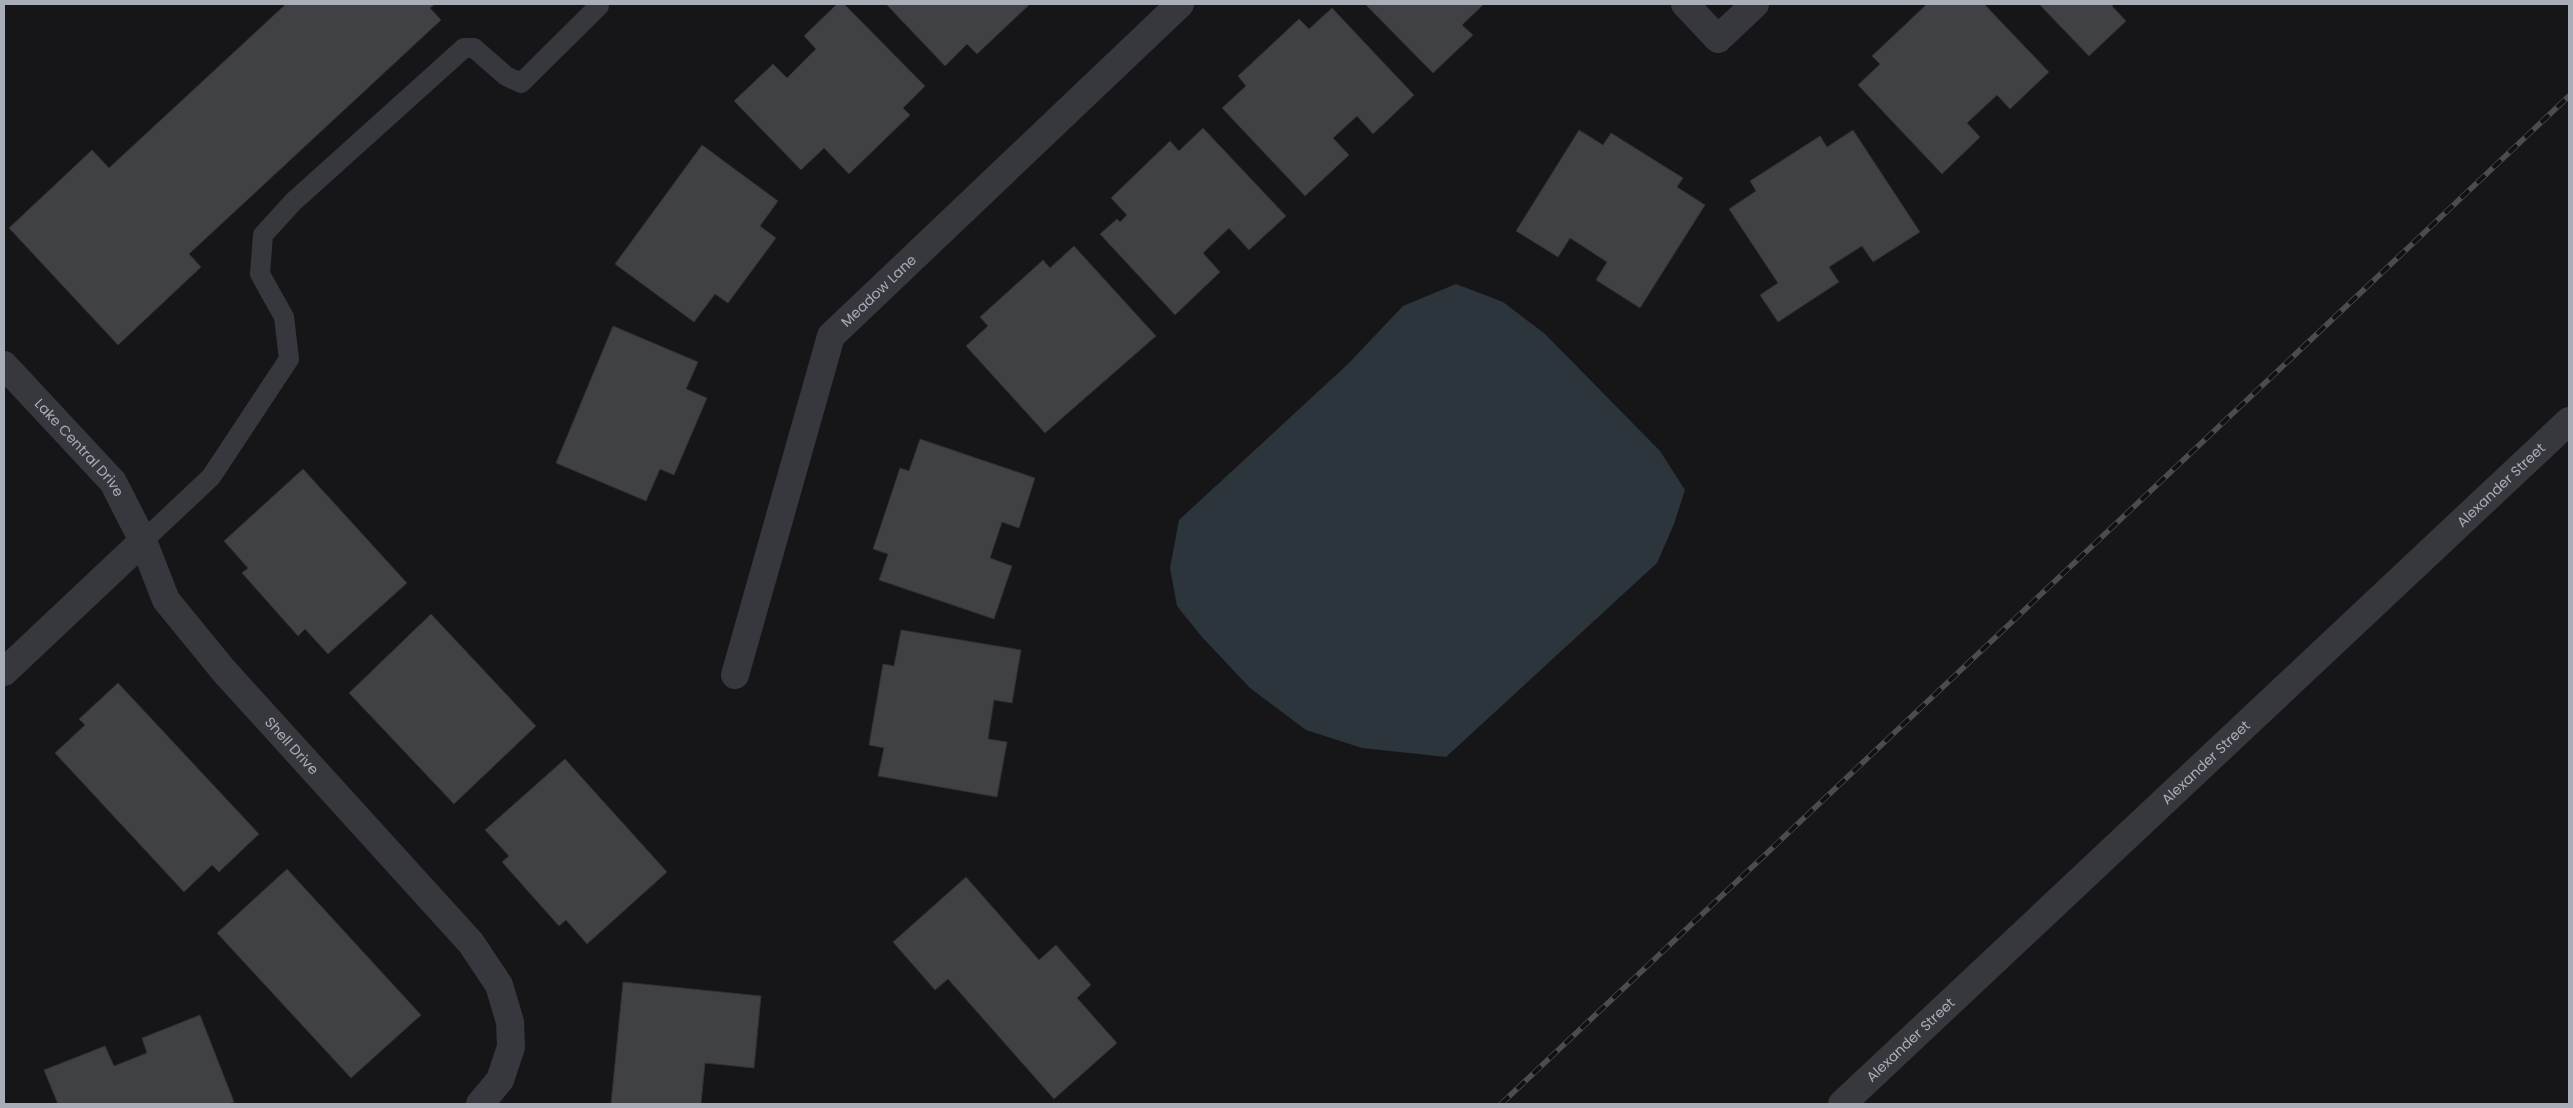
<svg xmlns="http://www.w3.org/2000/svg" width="2573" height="1108" font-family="Poppins,sans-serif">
<rect width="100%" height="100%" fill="#161618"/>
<path fill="#2c353c" d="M1456,284l47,18 42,32 115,117 25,39 -11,34 -17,39 -211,194 -84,-9 -56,-18 -56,-42 -48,-51 -25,-31 -7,-38 9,-48 169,-156 55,-58z"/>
<path fill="#404145" stroke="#303034" d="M286,4h149l-5,4 11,12 -252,234 12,13 -83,78 -109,-117 83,-78 17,18z
M837,4h7l81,82 -22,22 7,7 -61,59 -25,-26 -23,22 -67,-69 39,-37 14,14 29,-29 -12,-13z
M886,4h144l-53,50 -10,-10 -22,22z
M1365,4h119l-22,21 11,10 -40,38z
M1927,4h57l65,68 -39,37 -13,-14 -30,28 13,14 -38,37 -84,-89 22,-21 -8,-8z
M2039,4h75l-2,2 14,15 -37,35z
M1332,8l82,87 -41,39 -16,-18 -24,22 16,17 -44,41 -83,-88 24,-22 -8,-10 61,-57 10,10z
M1203,128l83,88 -37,34 -20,-22 -26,25 17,19 -45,43 -75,-81 17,-15 3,3 7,-7 -16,-17 59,-57 9,10z
M1579,130l24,15 8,-12 72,45 -6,9 28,18 -65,103 -44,-28 11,-18 -37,-24 -12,19 -42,-26z
M1853,130l67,102 -47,30 -11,-16 -33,21 10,15 -61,40 -18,-27 18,-12 -49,-74 27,-18 -6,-10 70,-45 7,11z
M702,145l76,56 -18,25 16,12 -48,65 -13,-9 -21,28 -79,-58z
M1074,246l82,90 -111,97 -79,-87 22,-20 -8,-9 63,-57 7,8z
M613,326l85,36 -12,27 21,9 -33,77 -14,-6 -14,32 -90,-38z
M920,439l115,39 -16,50 -17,-6 -12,36 22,8 -18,53 -115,-39 9,-26 -15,-5 27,-81 9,3z
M303,469l104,114 -79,71 -23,-25 -7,7 -56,-63 6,-5 -24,-27z
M431,614l105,112 -82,78 -105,-111z
M901,630l120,20 -9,53 -18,-3 -6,39 19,3 -10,55 -119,-21 6,-28 -15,-3 14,-81 11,2z
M118,683l141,151 -40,38 -7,-7 -28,27 -129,-139 30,-28 -6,-6z
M565,759l102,113 -80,72 -21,-24 -7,6 -57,-64 7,-6 -24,-26z
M287,869l134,146 -70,63 -134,-145z
M966,877l73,83 17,-15 35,40 -14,13 40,45 -63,56 -106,-120 -13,11 -42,-48z
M623,982l138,14 -7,72 -49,-5 -4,41h-90z
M200,1015l34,87 -7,2h-169l-14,-34 61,-24 9,20 33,-13 -5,-15z"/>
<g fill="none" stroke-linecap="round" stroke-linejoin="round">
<path stroke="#37383d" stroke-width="20" d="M143,541l68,-64 78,-118 -5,-42 -24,-43 3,-39 30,-33 171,-154h10l32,28 15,7 78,-77"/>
<g stroke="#37383d" stroke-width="28">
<path d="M1685,4l33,35 37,-35"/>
<path id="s1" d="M4,365l109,117 30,59 23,59 58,71 247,272 28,42 11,37 1,25 -11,33 -20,24"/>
<path d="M4,672l139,-131"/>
<path id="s2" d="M735,675l96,-339 349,-332"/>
<path id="s3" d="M1842,1104l727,-683"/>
</g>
<defs>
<path id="rail" d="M1501,1104l1068,-1008"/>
</defs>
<use href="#rail" stroke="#4a4c52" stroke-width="5.5"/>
<use href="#rail" stroke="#111113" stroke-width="4" stroke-dasharray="11" stroke-linecap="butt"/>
</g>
<g text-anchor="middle" stroke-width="5" stroke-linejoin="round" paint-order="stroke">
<g font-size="14" fill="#a8adb8" stroke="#111113">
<text dy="5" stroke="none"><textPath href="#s2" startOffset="418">Meadow Lane</textPath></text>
<text dy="5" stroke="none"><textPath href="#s1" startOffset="112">Lake Central Drive</textPath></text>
<text dy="5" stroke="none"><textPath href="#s3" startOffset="904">Alexander Street</textPath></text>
<text dy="5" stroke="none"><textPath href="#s1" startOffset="482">Shell Drive</textPath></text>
<text dy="5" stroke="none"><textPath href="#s3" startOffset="499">Alexander Street</textPath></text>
<text dy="5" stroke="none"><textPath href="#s3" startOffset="94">Alexander Street</textPath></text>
</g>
</g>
<rect width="2573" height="1108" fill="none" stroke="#a8adb8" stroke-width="10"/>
</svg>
